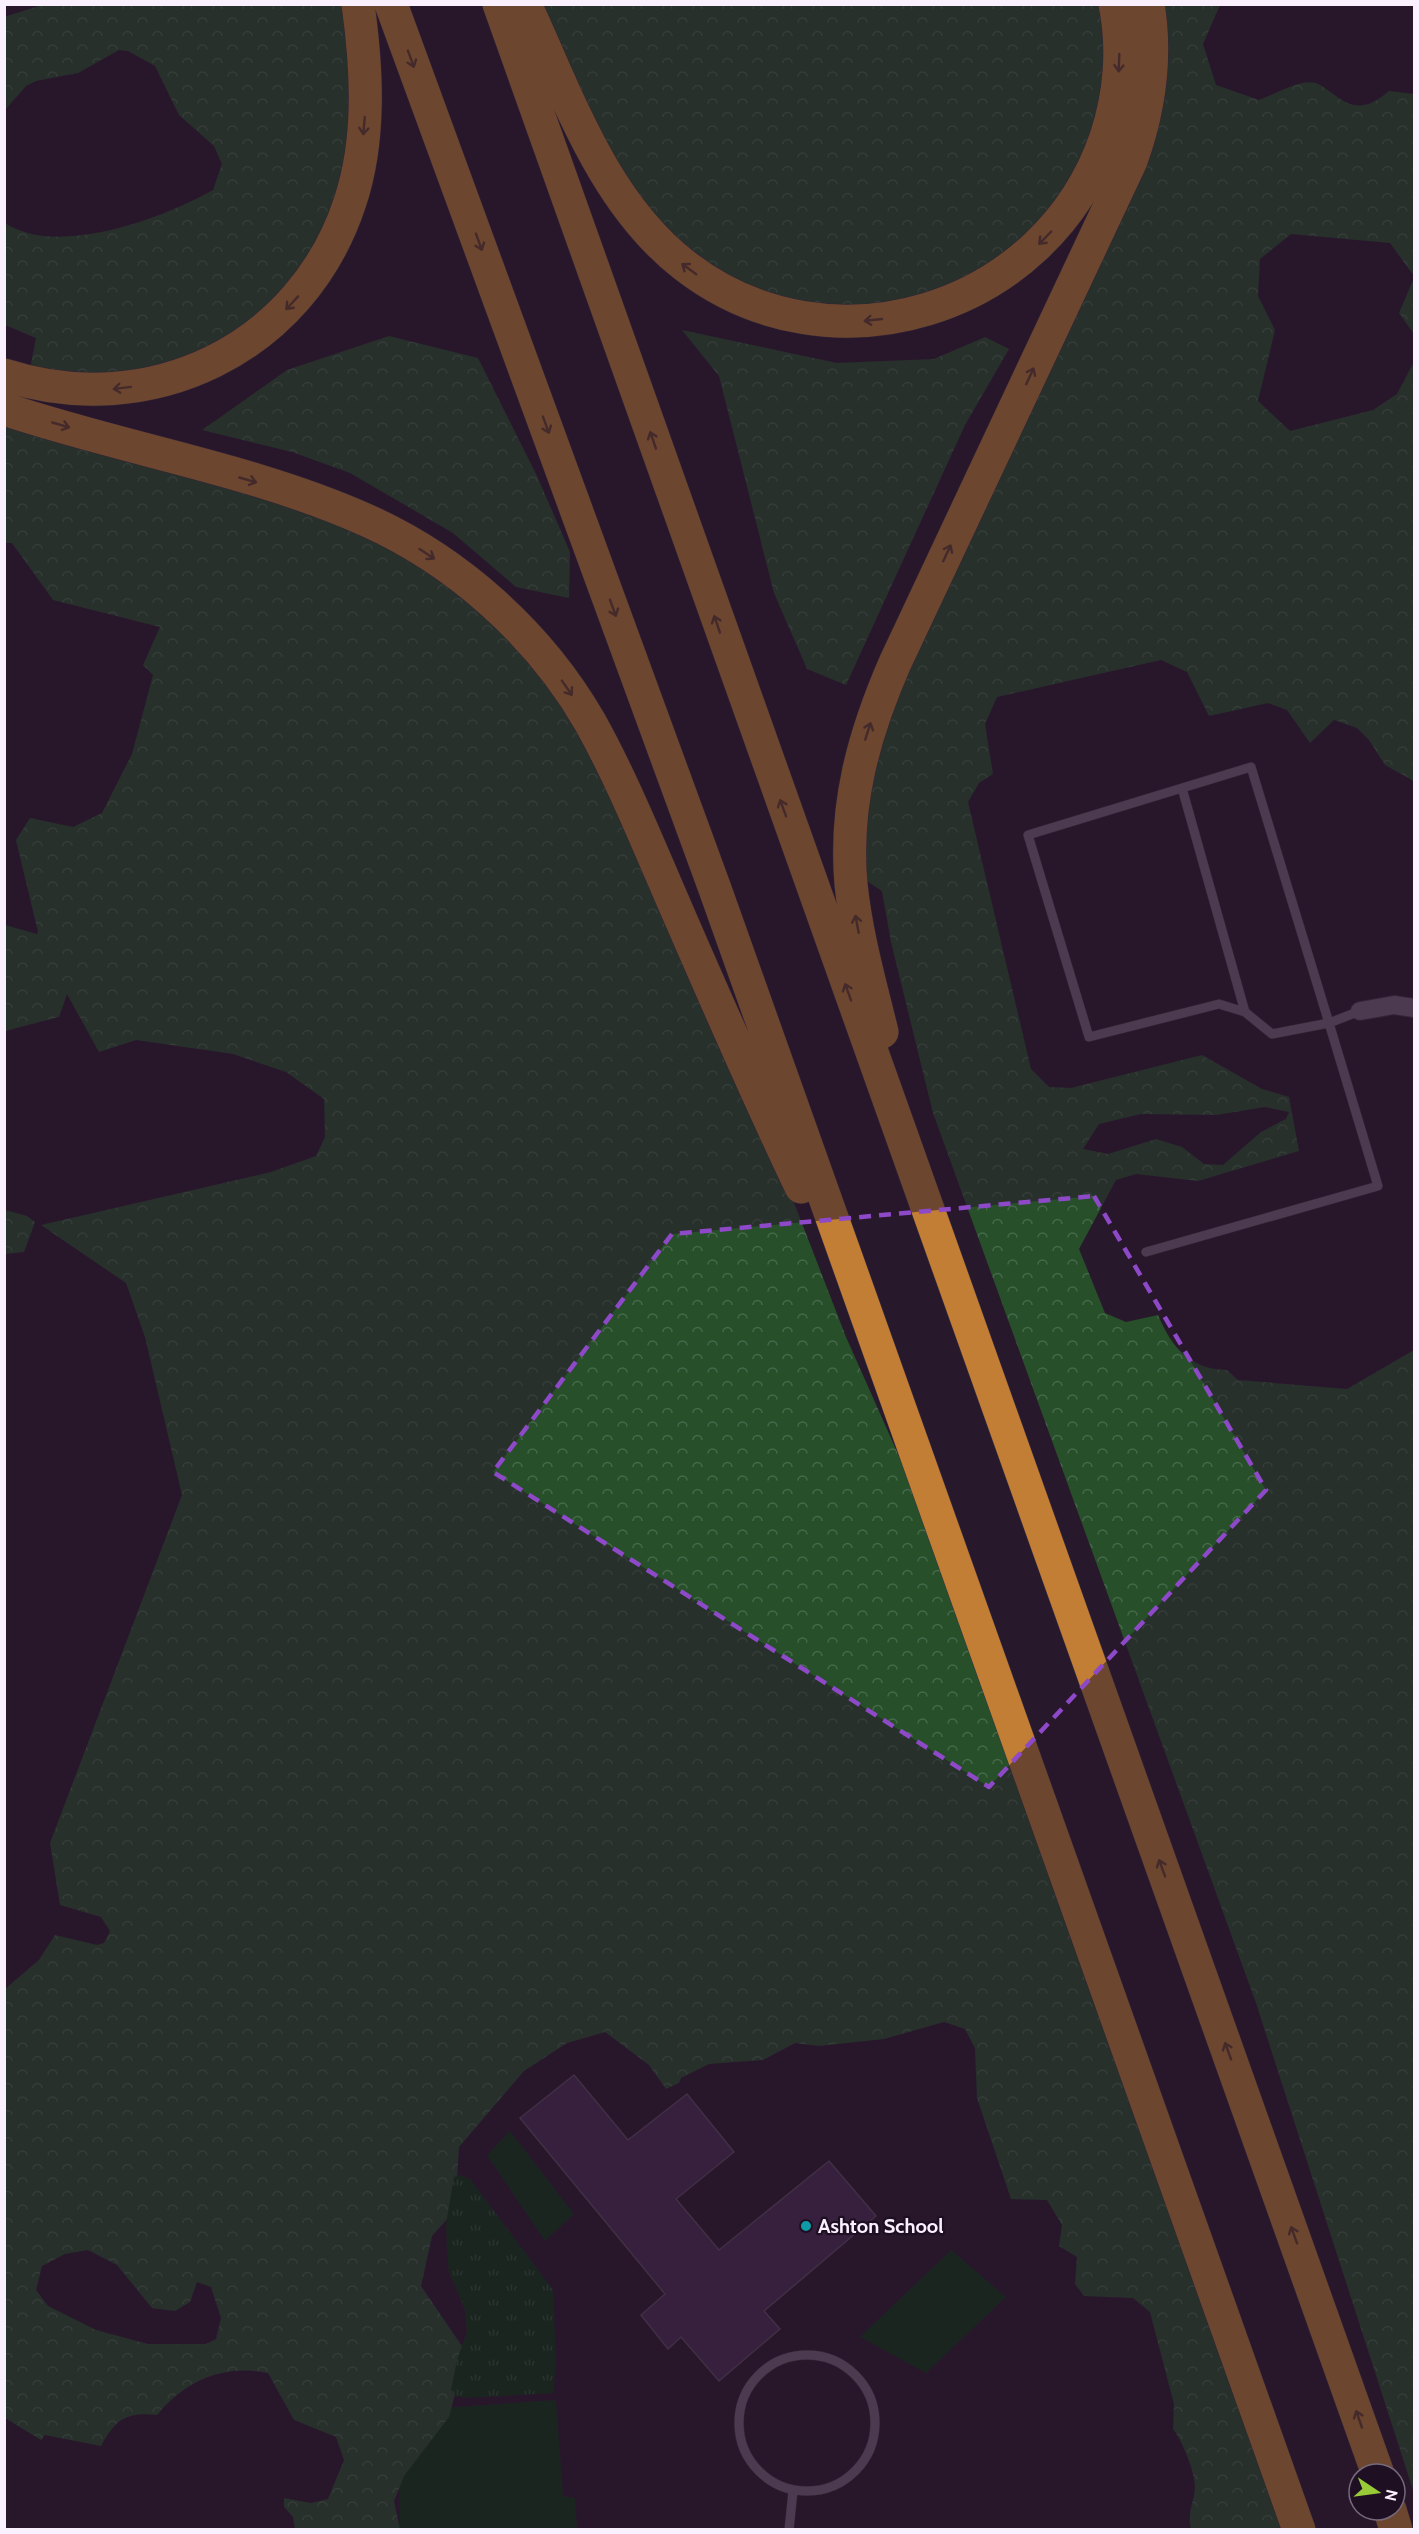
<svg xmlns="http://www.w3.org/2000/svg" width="1419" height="2534" font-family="Cabin,sans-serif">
<defs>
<pattern id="forest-crowns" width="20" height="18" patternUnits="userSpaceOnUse" patternTransform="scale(1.5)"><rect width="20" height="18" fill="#264f2a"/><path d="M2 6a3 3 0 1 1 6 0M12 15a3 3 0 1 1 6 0" fill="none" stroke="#46694a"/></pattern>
<pattern id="park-tufts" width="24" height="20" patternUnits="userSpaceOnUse" patternTransform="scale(1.5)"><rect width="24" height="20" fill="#0c3612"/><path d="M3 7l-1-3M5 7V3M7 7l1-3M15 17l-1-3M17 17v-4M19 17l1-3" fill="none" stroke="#305336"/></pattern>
</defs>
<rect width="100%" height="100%" fill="#28182c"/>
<path fill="#0c3612" d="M510,2131l64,83 -29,27 -58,-86z
M951,2250l55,47 -80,76 -66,-36z
M556,2400l7,96 12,2 2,31h-177l-3,-118z"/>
<path fill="url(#forest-crowns)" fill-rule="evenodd" d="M45,4l308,1 3,145 -46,122 -117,95 -165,12 8,-41 -31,-13v-102c52,35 159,-5 208,-33l9,-26 -8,-18 -35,-31 -24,-49 -27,-15 -9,-1 -41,23 -42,8 -10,5 -21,24 -1,-93z
M528,5h581l-1,88 -43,120 -129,93 -143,8 -162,-99z
M1143,5h77l-17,39 13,41 43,15c17,-6 40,-21 57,-17 6,2 11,7 16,10 22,18 36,16 57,-2l25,3v182l-24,-33 -99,-9 -31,25 -2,37 17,34 -17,71 32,30 83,-21 24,-16 17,-32v422l-2,-4 -27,-15 -16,-25 -12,-12 -23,-8 -24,23 -23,-33 -19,-7 -59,13 -22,-44 -26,-12 -164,37 -12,27 8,50 -14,9 -11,19 63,267 18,18 22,1 131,-33 60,34 27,8 10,54 -101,30 -62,-7 -20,6 -37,69 26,64 21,9 32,-7c14,33 32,54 69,55l11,10 109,9 67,-39v1143l-158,-490 -323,-890 -42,-171 -9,-51 -37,-24 3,-78 277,-625zM1265,1107l24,5 -3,7 -25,13 -38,33 -19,-1 -22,-17 -26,-8 -48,15 -25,-5 16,-25 42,-10 75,1z
M1414,278v56l-15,-21z
M682,330l155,33 97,-4 51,-22 24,12 -44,76 -119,260 -39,-16 -33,-76 -55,-217z
M389,336l89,22 59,118 33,76 -1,46 -53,-11 -63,-54 -103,-60 -58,-21 -90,-22 85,-60z
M5,407l378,118 167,143 200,421 96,248 101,227 346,965h-102c-4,-18 3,-25 4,-42 0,-15 -13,-47 -22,-58l1,-25 -24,-92 -17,-14 -49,-2 -9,-12 2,-27 -18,-11 3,-21 -15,-25 -36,-1 -34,-101 -2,-50 -10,-19 -21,-7 -60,17 -65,7 -24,-3 -32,17 -54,4 -28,14 -2,5 -13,6 -17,-24 -44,-33 -38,11 -43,28 -65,76 -4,63 -23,26 -11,50 45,66 -17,65 -45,59 -10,25 6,28h-105l-2,-12 -9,-10v-9l27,5 17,-4 16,-39 -8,-23 -42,-17 -26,-47c-44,-9 -82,7 -111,42 -31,-3 -41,4 -56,31l-56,-11 -4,5 -36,-22v-429l34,-29 16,-25 42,10 7,-2 6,-12 -9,-14 -41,-12 -10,-62 132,-348 -37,-158 -19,-54 -85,-58 230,-53 45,-16 9,-19 -1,-38 -38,-27 -53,-18 -97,-14 -37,12 -32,-58 -8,23 -54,14v-106l32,9 1,-2 -22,-92 14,-22 43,9 29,-14 30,-59 21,-79 -10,-10 17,-38 -107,-27 -41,-57h-7zM88,2250l29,15 35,43 23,3 15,-9 7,-20 14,5 10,31 -5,21 -10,5h-58l-52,-14 -48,-24 -12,-16 6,-24 23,-12z
M5,1210l22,6 8,6 -11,30 -19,2z"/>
<path fill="url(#park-tufts)" d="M460,2175l10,4 83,111 3,70 -3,33 -87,5 -10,-2 -5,-6 6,-30 10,-28 -2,-22 -16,-38 -2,-21 -1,-27 8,-47z"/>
<path fill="#4b2a52" stroke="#5f4c63" stroke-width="1.5" d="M574,2075l54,65 59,-46 47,58 -58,47 43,51 110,-89 47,55 -112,95 16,18 -61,52 -38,-44 -13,12 -27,-34 24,-21 -145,-176z"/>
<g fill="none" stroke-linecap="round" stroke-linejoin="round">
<defs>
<path id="lane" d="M1182,788l63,224
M1146,1252l232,-66 -49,-163 -57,11 -27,-22 -26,-8 -130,33 -61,-202 223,-68 78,256 31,-12
M739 2423a68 68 0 1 1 136 0a68 68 0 1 1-136 0Z
M789,2530l4,-39"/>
<path id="street" d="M1360,1011l34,-6 20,3"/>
<path id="highway" d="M391,4l324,885 584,1641
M499,4l879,2470
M525,4c43,92 77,197 159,261 146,114 363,46 422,-128 14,-42 18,-89 9,-133
M4,375c146,47 298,-26 346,-173 21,-63 17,-133 8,-198
M4,409c119,40 248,60 362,111 92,41 174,115 224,202 34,61 60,127 88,191 40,92 80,184 123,274
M882,1032c-12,-49 -26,-98 -31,-148 -7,-79 13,-150 44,-221l236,-502c18,-50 26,-103 17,-157
M1390,2510l6,20"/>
</defs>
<use href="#lane" stroke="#3f3343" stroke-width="10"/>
<use href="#street" stroke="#3f3343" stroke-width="20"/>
<use href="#highway" stroke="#3f3343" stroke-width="34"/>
<use href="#lane" stroke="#76647c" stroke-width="9"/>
<use href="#street" stroke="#76647c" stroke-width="18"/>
<use href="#highway" stroke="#c17e34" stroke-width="33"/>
</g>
<defs><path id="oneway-shaft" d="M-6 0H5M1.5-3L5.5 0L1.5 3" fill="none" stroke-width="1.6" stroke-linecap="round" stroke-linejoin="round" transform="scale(1.5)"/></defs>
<g stroke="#67412b">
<use href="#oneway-shaft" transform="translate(411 59) rotate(70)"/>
<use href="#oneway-shaft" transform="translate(1119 63) rotate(92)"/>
<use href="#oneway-shaft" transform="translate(364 126) rotate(95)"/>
<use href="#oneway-shaft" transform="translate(1045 238) rotate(134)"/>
<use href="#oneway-shaft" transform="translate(479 242) rotate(70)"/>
<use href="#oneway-shaft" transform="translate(689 269) rotate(-144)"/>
<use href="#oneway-shaft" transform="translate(292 303) rotate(133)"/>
<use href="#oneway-shaft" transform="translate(873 320) rotate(174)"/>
<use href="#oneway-shaft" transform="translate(1030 376) rotate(-65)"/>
<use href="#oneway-shaft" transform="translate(122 388) rotate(173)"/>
<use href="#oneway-shaft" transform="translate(61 425) rotate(16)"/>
<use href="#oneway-shaft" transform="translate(546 425) rotate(70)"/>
<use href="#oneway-shaft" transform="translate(653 440) rotate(-109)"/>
<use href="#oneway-shaft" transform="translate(248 480) rotate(16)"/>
<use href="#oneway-shaft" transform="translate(947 553) rotate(-65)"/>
<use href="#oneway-shaft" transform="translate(427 554) rotate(33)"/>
<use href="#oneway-shaft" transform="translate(613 608) rotate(70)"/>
<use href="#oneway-shaft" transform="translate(717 624) rotate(-109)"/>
<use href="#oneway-shaft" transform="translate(567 688) rotate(55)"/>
<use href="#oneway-shaft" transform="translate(868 731) rotate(-72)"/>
<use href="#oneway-shaft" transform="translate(783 808) rotate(-110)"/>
<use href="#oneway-shaft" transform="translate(857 924) rotate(-101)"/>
<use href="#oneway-shaft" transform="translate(848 992) rotate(-110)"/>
<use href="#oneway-shaft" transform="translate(1162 1868) rotate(-110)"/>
<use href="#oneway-shaft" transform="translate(1228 2051) rotate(-110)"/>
<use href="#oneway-shaft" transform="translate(1294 2235) rotate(-110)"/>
<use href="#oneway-shaft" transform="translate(1359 2419) rotate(-109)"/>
</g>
<path d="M0 0H1419V2534H0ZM1094,1196l172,294 -277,297 -496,-315 179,-238z" fill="#28182c" fill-opacity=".55" fill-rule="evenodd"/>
<path fill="none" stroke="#8e49c8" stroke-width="4.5" stroke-dasharray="12 8" stroke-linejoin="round" d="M1094,1196l172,294 -277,297 -496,-315 179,-238z"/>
<circle fill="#0f9aa8" stroke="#1e0f23" stroke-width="2" cx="806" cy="2226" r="6"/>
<g text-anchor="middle" stroke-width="4.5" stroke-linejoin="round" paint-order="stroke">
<g font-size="20" font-weight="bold" fill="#faf0fe" stroke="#1e0f23" text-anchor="start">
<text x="818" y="2233">Ashton School</text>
</g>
</g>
<rect width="1419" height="2534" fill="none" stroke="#faf0fe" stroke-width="12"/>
<g transform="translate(1377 2492) rotate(103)"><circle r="28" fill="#1e0f23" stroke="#76697b" stroke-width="1.5"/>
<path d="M0-4.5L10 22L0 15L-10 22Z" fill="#98cb37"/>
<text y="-9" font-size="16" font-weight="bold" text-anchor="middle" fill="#faf0fe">N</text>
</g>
</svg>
